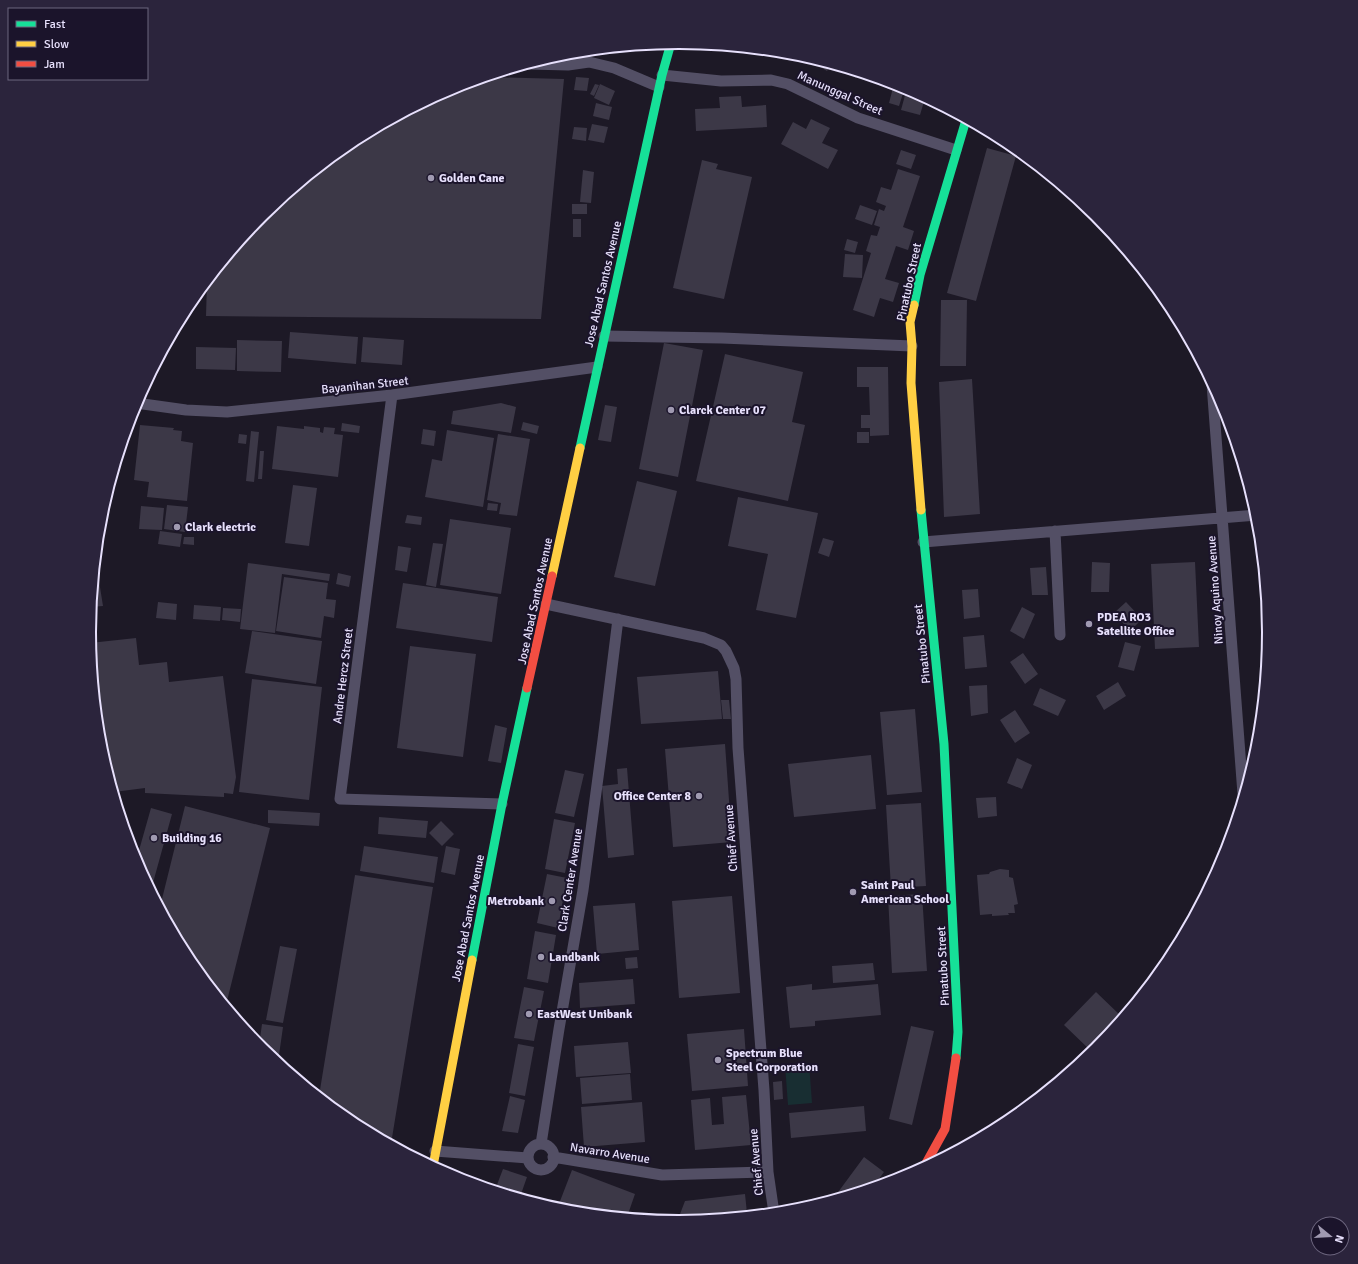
<svg xmlns="http://www.w3.org/2000/svg" width="1358" height="1264" font-family="Signika,sans-serif">
<rect width="100%" height="100%" fill="#1d1926"/>
<path fill="#182e32" d="M809,1063l3,40 -24,2 -3,-40z"/>
<path fill="#3c3847" d="M814,59l7,3 10,3 -4,6 -15,-9z
M841,68l18,5 -3,5z
M485,77l79,2 -23,240 -335,-3 1,-34 55,-67 89,-74 102,-54z
M576,77l13,1 -2,13 -13,-1z
M595,84l4,1 -5,11 -4,-2z
M600,84l15,7 -6,14 -15,-7z
M894,84l11,3 -6,19 -10,-3z
M907,88l18,10 -5,17 -19,-5z
M741,96l1,11 24,-2 1,22 -71,4 -1,-22 25,-1 -1,-11z
M596,103l16,4 -3,13 -16,-4z
M811,119l19,9 -8,15 16,7 -10,19 -47,-25 12,-22 13,7z
M592,124l16,3 -4,16 -16,-3z
M574,127l13,1 -1,13 -14,-2z
M987,148l29,8 -40,145 -29,-8z
M901,150l15,5 -5,14 -15,-5z
M702,160l16,4 -2,5 36,8 -28,122 -51,-11z
M898,169l22,7 -17,51 11,4 -6,19 -12,-4 -11,33 14,4 -6,19 -13,-4 -6,19 -21,-7 18,-57 -5,-2 5,-16 6,1 3,-9 -6,-2 5,-16 5,2 2,-5 -10,-4 5,-15 10,3z
M583,170l11,2 -3,31 -11,-1z
M572,204h15v10h-15z
M860,205l17,6 -5,14 -17,-6z
M573,219h8v18h-8z
M847,239l11,3 -3,11 -11,-3z
M845,254l18,1 -1,23 -19,-1z
M941,300h26l-1,66h-26z
M181,318l-2,15 -6,-1z
M290,332l68,5 -2,27 -68,-6z
M363,337l41,3 -2,25 -41,-3z
M237,340l45,1 -1,31 -44,-1z
M664,343l39,7 -25,127 -39,-8z
M196,347l40,1 -1,22 -39,-1z
M725,354l78,18 -11,50 13,3 -17,76 -92,-20z
M857,367h31l1,68 -19,1v-8h-9v-13h9l-1,-28h-12z
M972,379l8,135 -36,3 -5,-135z
M501,403l15,4 -5,26 -60,-9 2,-13z
M605,405l12,2 -6,35 -13,-2z
M523,422l16,4 -2,8 -16,-4z
M342,423l18,3 -1,7 -18,-2z
M140,425l34,3 -1,2 9,1 -1,10 12,2 -6,58 -40,-4 2,-15 -15,-2z
M277,426l27,3v-3l16,2v4l3,1 1,-6 11,1 -1,6 9,1 -5,42 -66,-8z
M423,429l13,2 -2,15 -13,-2z
M447,430l47,8 -11,69 -58,-10 7,-38 10,2z
M251,431l8,1 -5,50 -8,-1z
M857,432h12v11h-12z
M239,434l8,1 -1,9 -8,-1z
M498,434l32,5 -13,77 -18,-2 2,-11 -14,-3z
M260,451h4l-2,28h-4z
M637,481l40,10 -22,95 -41,-9z
M293,485l24,3 -8,58 -24,-3z
M738,497l80,16 -22,105 -40,-8 12,-56 -40,-8z
M488,503l10,1 -1,7 -10,-1z
M167,505l21,2 -3,25 -21,-3z
M141,506l23,2 -2,22 -23,-1z
M407,515l15,2 -1,8 -16,-2z
M450,519l61,9 -10,66 -61,-9z
M160,531l22,3 -2,13 -22,-3z
M184,537h10v8l-11,-1z
M823,538l11,3 -5,16 -11,-4z
M433,543l10,1 -7,43 -10,-2z
M398,546l13,2 -4,24 -12,-2z
M96,562l7,44 -12,1 1,-7z
M1092,562l18,1 -1,29h-18z
M1195,562l4,85 -44,2 -4,-85z
M248,563l82,11 -1,7 -47,-7 -7,59 -35,-4z
M1046,567l2,28h-16l-2,-27z
M338,573l13,3 -2,11 -13,-3z
M284,577l44,6 -2,16 10,1 -2,18 -10,-2 -3,22 -45,-7z
M403,583l95,14 -6,45 -96,-14z
M978,589l2,28 -16,2 -2,-29z
M1265,592l2,17 -5,1 -1,-17z
M158,602l19,2 -1,16 -20,-2z
M1126,602l16,17 -12,12 -16,-18z
M194,605l27,2 -1,14 -27,-2z
M1022,607l13,7 -11,25 -14,-8z
M223,608l18,1 -1,13 -18,-2z
M252,631l70,10 -6,43 -71,-11z
M984,635l3,32 -22,2 -2,-32z
M136,638l3,27 28,-3 2,20 54,-6 13,101 -3,17 -9,-1v4l-79,-4v-5l-31,4 -14,-45 -10,-104z
M1125,642l16,4 -7,25 -16,-4z
M410,646l66,8 -13,103 -66,-9z
M1023,653l15,21 -13,10 -15,-22z
M718,671l4,48 -81,5 -4,-47z
M252,679l70,8 -13,113 -70,-8z
M1118,682l8,14 -22,14 -8,-14z
M987,685l1,28 -17,3 -2,-30z
M1040,688l26,12 -8,16 -25,-11z
M721,700h8l2,19h-8z
M915,709l7,83 -35,3 -7,-83z
M1015,710l15,23 -15,10 -15,-23z
M495,725l12,3 -6,35 -13,-2z
M725,744l7,98 -59,5 -8,-98z
M871,755l5,54 -82,8 -6,-53z
M1017,758l15,7 -10,24 -15,-6z
M627,768l7,87 -26,3 -6,-72 16,-2 -1,-15z
M565,770l19,4 -10,43 -19,-4z
M996,797l1,19 -19,2 -2,-20z
M921,803l5,83 -35,2 -5,-83z
M185,806l85,22 -44,177 -38,-45 -28,-53z
M151,808l21,6 -21,76 -15,-29z
M268,810l52,3 -1,13 -51,-3z
M379,817l49,4 -2,17 -48,-4z
M554,819l21,4 -10,50 -20,-4z
M441,821l13,13 -12,12 -13,-13z
M364,846l74,11 -4,26 -74,-12z
M446,846l14,3 -5,26 -14,-3z
M1000,869l9,1v7l4,1 5,26 -4,1 1,8h-7l1,2 -17,1v-2l-12,1 -3,-40 12,-1 1,-2z
M547,874l20,4 -9,50 -21,-5z
M355,875l78,12 -42,257 -40,-22 -32,-26z
M922,894l5,77 -35,2 -4,-77z
M732,896l8,97 -61,5 -7,-97z
M635,903l4,47 -42,4 -4,-48z
M535,931l21,4 -8,48 -21,-4z
M280,946l17,3 -14,74 -17,-3z
M637,957l1,11 -12,1 -1,-11z
M873,963l2,17 -42,3 -1,-17z
M633,979l2,25 -55,4 -1,-25z
M812,984v6l66,-6 3,31 -66,6v5l-25,2 -4,-41z
M524,987l20,4 -10,50 -20,-3z
M1096,992l26,25 -32,33 -26,-25z
M262,1024l21,3 -5,35 -19,-16z
M911,1026l23,5 -22,94 -23,-6z
M744,1029l4,57 -56,5 -5,-57z
M628,1042l3,31 -55,4 -2,-31z
M518,1044l16,3 -9,49 -16,-3z
M630,1074l2,26 -50,4 -2,-26z
M782,1081l1,18 -9,1 -1,-18z
M746,1095l5,50 -56,5 -4,-50 19,-2 2,27 12,-1 -2,-27z
M510,1096l15,4 -7,33 -16,-2z
M642,1102l3,40 -61,5 -3,-40z
M864,1106l2,25 -75,7 -2,-25z
M864,1157l20,15 -11,15 -40,12z
M503,1169l24,8 -7,20 -25,-7z
M572,1170l63,24 -8,23 -63,-6 -7,-2z
M745,1194l2,19 -9,1v2l-9,1 -1,-3 -15,2v3l-9,1 -1,-3h-5l-1,3 -20,2 8,-21z"/>
<g fill="none" stroke-linecap="round" stroke-linejoin="round">
<path stroke="#534f65" stroke-width="11" d="M529,64l39,1 21,-3 25,6 45,19
M662,75l59,6 50,-1 17,4 70,34 98,32
M604,336l118,2 190,8
M1212,384l31,410
M392,395l-52,404 162,5
M136,403l50,7 41,2 165,-17 205,-28
M1055,531l5,104
M923,542l334,-27
M546,604l158,34 17,7 5,6 8,17 2,11 2,69 26,342 4,82 6,41
M541,1144l18,-115 24,-139 20,-150 15,-121
M528 1157a13 13 0 1 1 26 0a13 13 0 1 1-26 0Z
M435,1151l93,7
M553,1157l109,18 106,-3"/>
<path stroke="#16e098" stroke-width="9" d="M914,305l6,-30 46,-155
M580,448l82,-373 9,-32
M921,510l23,234 14,288 -2,26
M472,960l30,-156 25,-116"/>
<path stroke="#ffcf43" stroke-width="9" d="M914,305l-4,17 2,24 -1,37 10,127
M552,576l28,-128
M433,1166l39,-206"/>
<path stroke="#f24e42" stroke-width="9" d="M527,688l25,-112
M924,1167l21,-38 11,-71"/>
</g>
<g fill="#a09ab1" stroke="#1b142b" stroke-width="1.5">
<circle cx="431" cy="178" r="4"/>
<circle cx="671" cy="410" r="4"/>
<circle cx="177" cy="527" r="4"/>
<circle cx="1089" cy="624" r="4"/>
<circle cx="699" cy="796" r="4"/>
<circle cx="154" cy="838" r="4"/>
<circle cx="853" cy="892" r="4"/>
<circle cx="552" cy="901" r="4"/>
<circle cx="541" cy="957" r="4"/>
<circle cx="529" cy="1014" r="4"/>
<circle cx="718" cy="1060" r="4"/>
</g>
<g text-anchor="middle" stroke-width="4" stroke-linejoin="round" paint-order="stroke">
<g font-size="12" fill="#e7e0fc" stroke="#1b142b">
<text transform="translate(840 93) rotate(24)" y="4">Manunggal Street</text>
<text transform="translate(909 282) rotate(-78)" y="4">Pinatubo Street</text>
<text transform="translate(603 284) rotate(-77)" y="4">Jose Abad Santos Avenue</text>
<text transform="translate(365 385) rotate(-6)" y="4">Bayanihan Street</text>
<text transform="translate(1215 590) rotate(-94)" y="4">Ninoy Aquino Avenue</text>
<text transform="translate(535 601) rotate(-78)" y="4">Jose Abad Santos Avenue</text>
<text transform="translate(922 644) rotate(-96)" y="4">Pinatubo Street</text>
<text transform="translate(343 676) rotate(-83)" y="4">Andre Hercz Street</text>
<text transform="translate(731 838) rotate(-94)" y="4">Chief Avenue</text>
<text transform="translate(570 880) rotate(-81)" y="4">Clark Center Avenue</text>
<text transform="translate(468 918) rotate(-79)" y="4">Jose Abad Santos Avenue</text>
<text transform="translate(943 966) rotate(-93)" y="4">Pinatubo Street</text>
<text transform="translate(610 1153) rotate(9)" y="4">Navarro Avenue</text>
<text transform="translate(756 1162) rotate(-95)" y="4">Chief Avenue</text>
</g>
<g font-size="12" font-weight="bold" fill="#e7e0fc" stroke="#1b142b" text-anchor="start">
<text x="439" y="182">Golden Cane</text>
<text x="679" y="414">Clarck Center 07</text>
<text x="185" y="531">Clark electric</text>
<text x="1097" y="621">PDEA RO3<tspan x="1097" dy="14">Satellite Office</tspan></text>
<text x="691" y="800" text-anchor="end">Office Center 8</text>
<text x="162" y="842">Building 16</text>
<text x="861" y="889">Saint Paul<tspan x="861" dy="14">American School</tspan></text>
<text x="544" y="905" text-anchor="end">Metrobank</text>
<text x="549" y="961">Landbank</text>
<text x="537" y="1018">EastWest Unibank</text>
<text x="726" y="1057">Spectrum Blue<tspan x="726" dy="14">Steel Corporation</tspan></text>
</g>
</g>
<path d="M0 0H1358V1264H0ZM96 632a583 583 0 1 1 1166 0a583 583 0 1 1-1166 0Z" fill="#2b243c" fill-rule="evenodd"/>
<path fill="none" stroke="#e7e0fc" stroke-width="2" d="M96 632a583 583 0 1 1 1166 0a583 583 0 1 1-1166 0Z"/>
<rect x="8" y="8" width="140" height="72" fill="#1b142b" stroke="#6d667f"/>
<rect x="16" y="21" width="20" height="6" fill="#16e098" stroke="#6d667f"/>
<text x="44" y="28" font-size="12" fill="#e7e0fc">Fast</text>
<rect x="16" y="41" width="20" height="6" fill="#ffcf43" stroke="#6d667f"/>
<text x="44" y="48" font-size="12" fill="#e7e0fc">Slow</text>
<rect x="16" y="61" width="20" height="6" fill="#f24e42" stroke="#6d667f"/>
<text x="44" y="68" font-size="12" fill="#e7e0fc">Jam</text>
<g transform="translate(1330 1236) rotate(108)"><circle r="19" fill="#1b142b" stroke="#6d667f"/>
<path d="M0-3L7 15L0 10L-7 15Z" fill="#a09ab1"/>
<text y="-6" font-size="11" font-weight="bold" text-anchor="middle" fill="#e7e0fc">N</text>
</g>
</svg>
